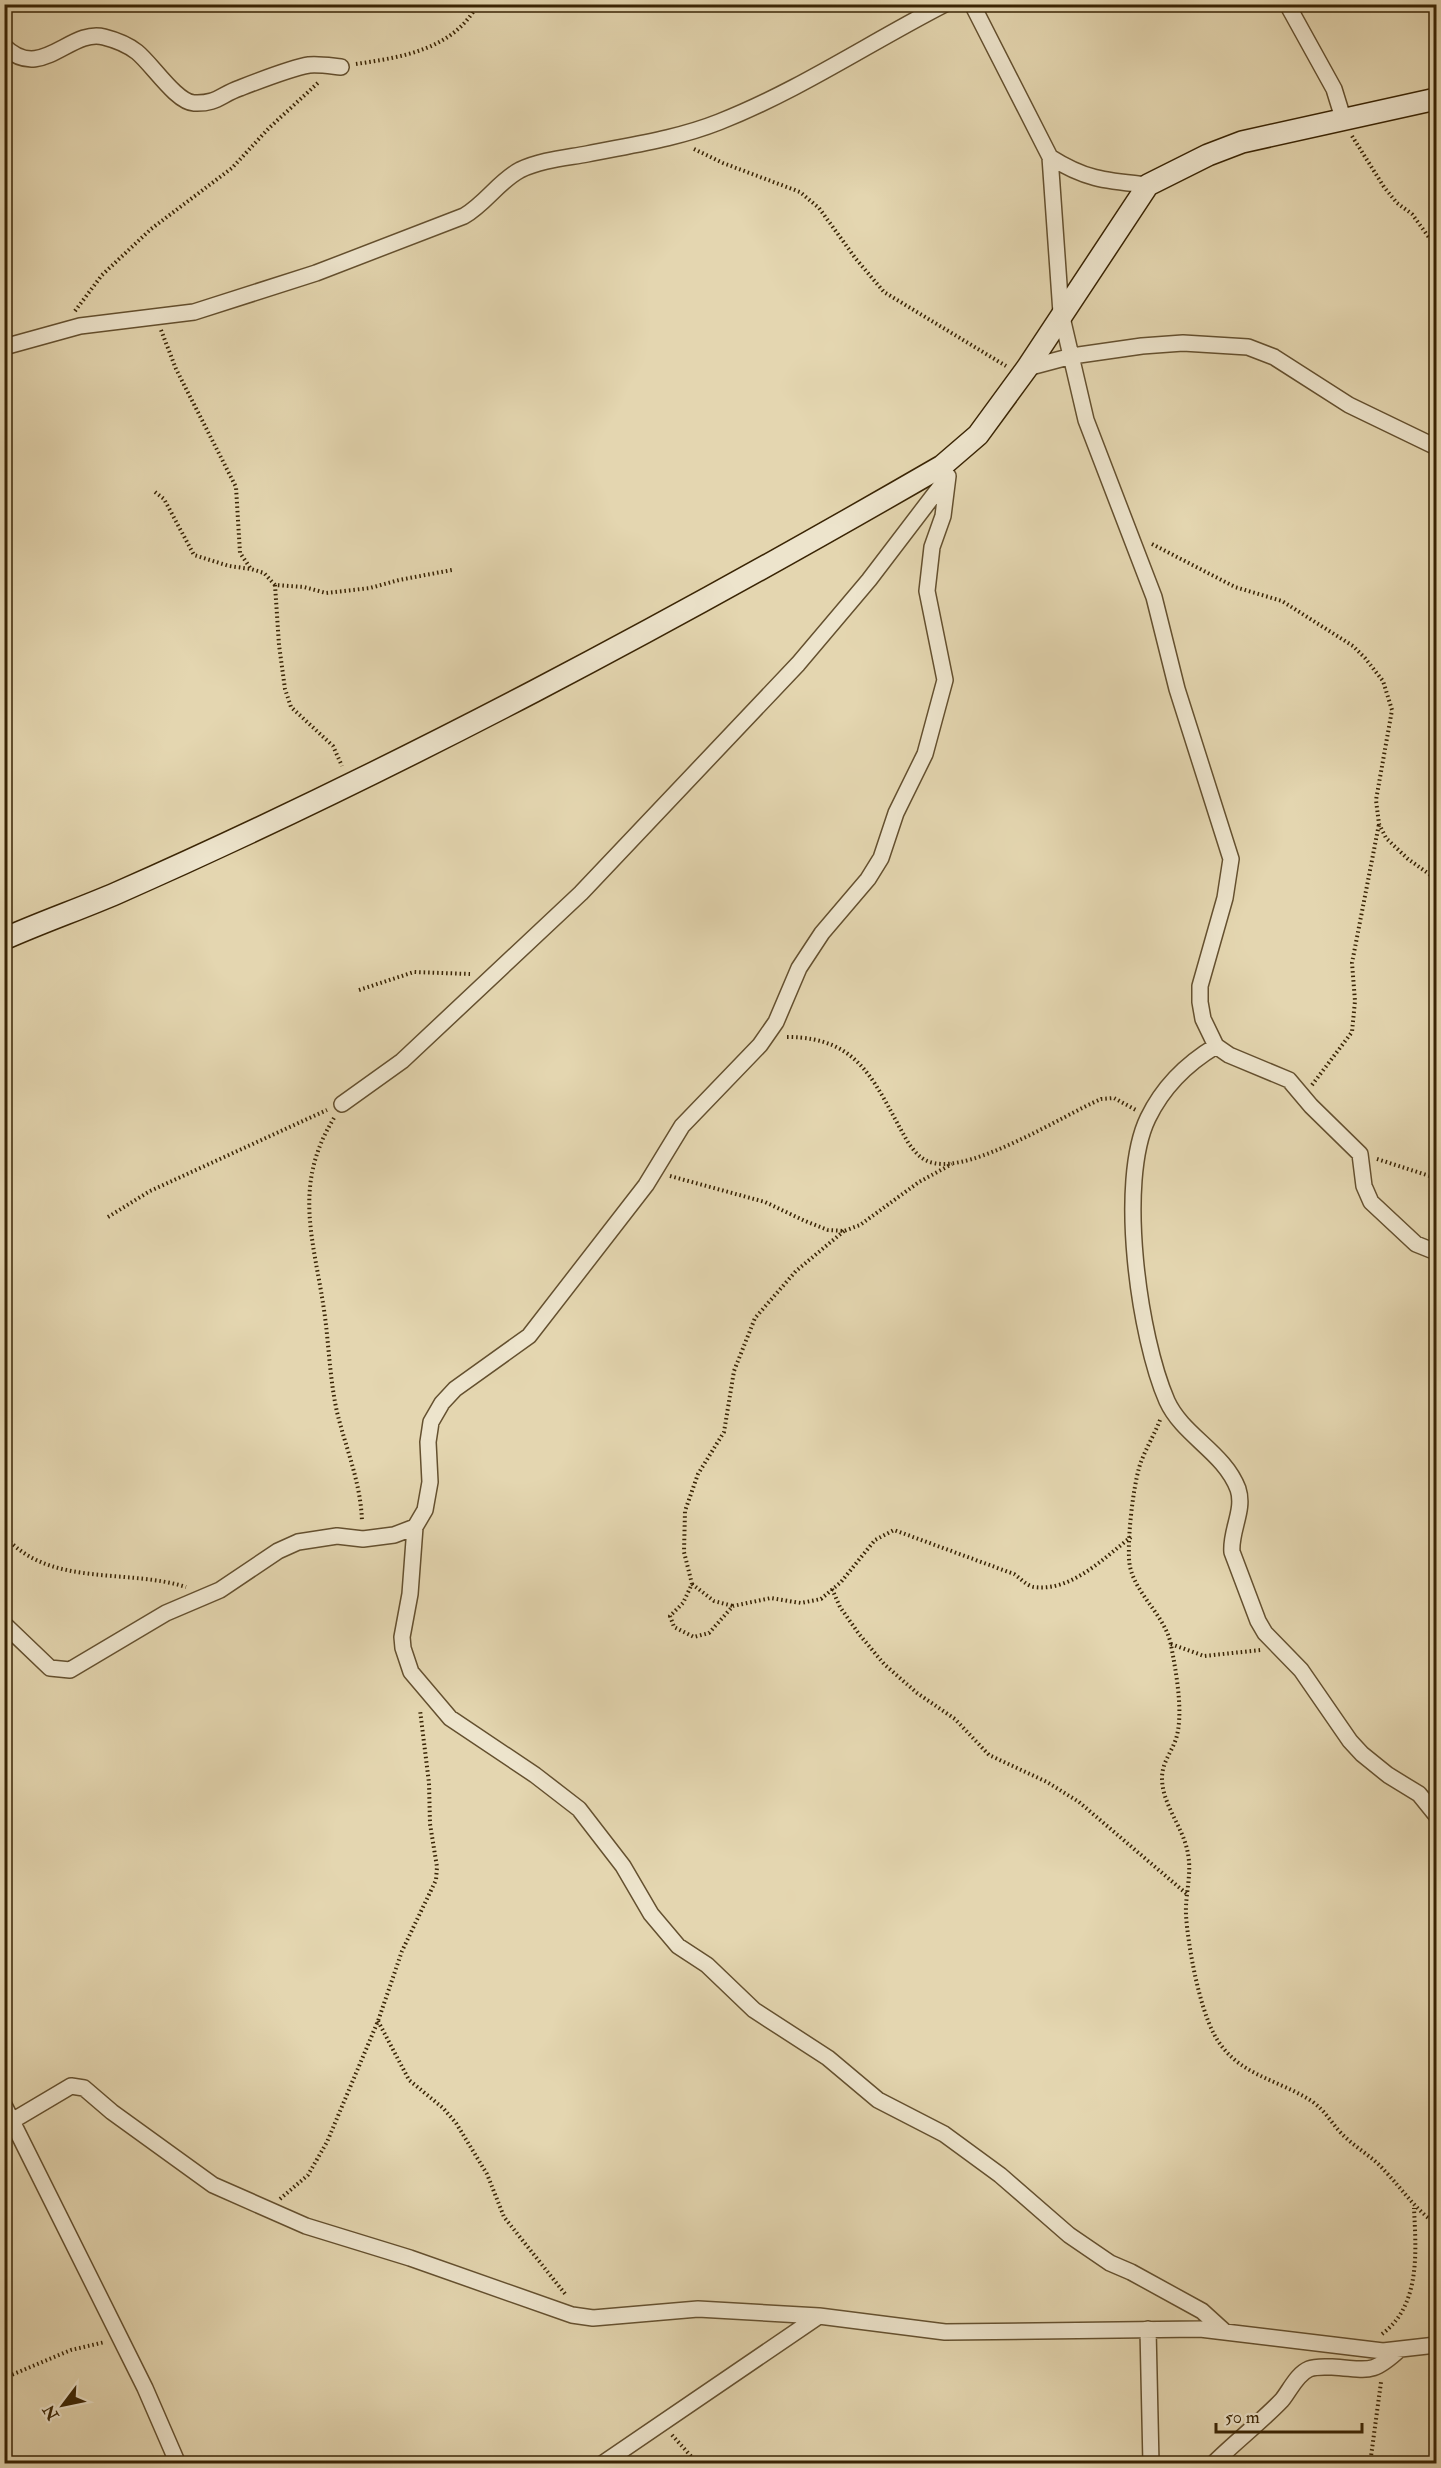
<svg xmlns="http://www.w3.org/2000/svg" width="1441" height="2468" font-family="'IM FELL Double Pica',serif">
<rect width="100%" height="100%" fill="#e4d6b0"/>
<filter id="stains"><feTurbulence type="fractalNoise" baseFrequency=".00333" numOctaves="4"/><feColorMatrix values="0 0 0 0 .2 0 0 0 0 .09 0 0 0 0 .02 0 0 0 .5 -.17"/></filter>
<radialGradient id="worn" r=".72"><stop offset=".6" stop-color="#630" stop-opacity="0"/><stop offset="1" stop-color="#630" stop-opacity=".3"/></radialGradient>
<g fill="none" stroke-linecap="round" stroke-linejoin="round">
<defs>
<path id="street" d="M972,4l78,153 11,156 25,107 68,177 23,92 54,170 -6,39 -25,88v16l3,17 13,27 13,9 60,25 22,26 49,48 4,32 7,16 45,42 20,8
M1287,4l47,85 9,29
M4,46c37,37 66,-18 100,-9 12,3 24,8 33,15 15,12 39,50 57,51 23,1 26,-8 46,-15 18,-7 51,-20 69,-23 10,-1 22,1 32,2
M1050,157c36,23 57,24 98,28
M4,347l76,-21 114,-14 122,-39 148,-57c21,-12 35,-35 56,-46 21,-10 45,-12 67,-16 44,-9 89,-15 132,-32 79,-31 150,-79 226,-118
M1027,368l45,-12 70,-10 41,-3 65,4 26,10 75,48 87,42
M1216,1046c-30,18 -53,41 -68,72 -31,64 -9,219 19,283 16,35 57,51 71,88 7,21 -8,42 -6,63l26,69 7,12 36,37 49,71 12,13 26,21 31,19 17,21
M342,1104l60,-43 179,-168 217,-229 71,-84 77,-101
M415,1527l-5,67 -8,43 1,11 8,24 39,46 85,57 44,34 44,57 28,48 27,32 29,19 47,45 74,48 50,42 66,34 56,41 69,60 41,28 21,9 71,39 22,20
M4,1624l46,44 20,2 96,-57 54,-23 58,-39 20,-9 39,-6 26,3 31,-4 21,-8 10,-17 5,-28 -2,-40 3,-20 11,-19 13,-14 74,-53 117,-151 36,-59 78,-81 16,-23 23,-54 23,-35 46,-54 13,-21 15,-45 29,-59 20,-74 -18,-89 5,-44 11,-31 5,-40
M4,2105l141,283 33,76
M12,2121l59,-35 13,2 28,24 101,73 93,41 104,32 162,57 21,3 105,-9 121,7 126,16 255,-3 183,22 53,-6
M1148,2329l3,135
M602,2464l217,-148
M1213,2464c22,-22 48,-42 69,-64 8,-10 15,-26 27,-31 7,-3 16,-2 23,-2 36,2 39,9 68,-18"/>
<path id="secondary" d="M4,939c38,-17 76,-30 113,-46 283,-125 557,-272 825,-427l36,-31 49,-67 121,-183 60,-30 34,-13 194,-43"/>
</defs>
<use href="#street" stroke="#64502f" stroke-width="18"/>
<use href="#secondary" stroke="#392404" stroke-width="24"/>
<path stroke="#392404" stroke-width="4" stroke-dasharray="1.5 3" stroke-linecap="butt" d="M356,64c46,-7 97,-14 122,-60
M1352,136l32,51 13,16 15,11 24,33
M694,149l29,14 77,29 19,16 37,51 28,33 122,74
M75,311l27,-36 49,-46 81,-61 37,-40 51,-47
M161,330l15,39 60,118 4,66 11,16 13,4 11,12 29,2 22,6 44,-5 29,-8 53,-10
M155,492l9,7 30,56 35,11 22,3
M1152,544l83,43 47,14 71,45 12,12 18,23 9,29 -16,90 3,24 7,14 22,21 28,20
M275,585l4,60 6,44 6,18 42,39 9,20
M359,990l55,-18 56,2
M787,1037c76,0 88,49 122,107 7,9 13,17 25,19 40,9 128,-47 167,-64l13,-1 22,12
M1312,1085l40,-53 3,-31 -3,-38 27,-139
M334,1118c-43,70 -19,124 -9,199 4,31 5,63 12,95 9,37 24,71 25,110
M1377,1159l59,19
M670,1176l95,26 40,19 23,9 16,1 16,-6 59,-43 33,-18
M108,1217l42,-26 177,-81
M844,1231l-48,40 -41,47 -21,53 -10,61 -26,42 -13,37 -1,41 8,32 -9,19 -13,13 4,11 20,10 15,-4 24,-27 38,-8 30,5 20,-4 20,-17 34,-42 19,-10 120,44c6,4 13,12 20,13 37,5 70,-29 97,-50
M1160,1420c-6,16 -16,31 -21,48 -6,22 -11,65 -10,89 0,33 36,56 42,88 5,27 13,68 5,94 -5,14 -14,24 -14,39 0,27 22,50 26,76 4,21 -3,40 -2,61 2,31 13,91 28,119 22,42 63,44 99,68 12,9 18,20 28,31 13,14 31,23 43,37 19,20 30,38 52,54
M4,1535c44,53 123,33 182,52
M692,1584l22,17 19,5
M832,1589l8,18 19,27 25,30 33,29 38,26 34,36 58,27 32,20 109,93
M1171,1644l33,12 57,-6
M378,2021l31,59 34,28 13,15 31,51 17,43 62,78
M280,2199l28,-24 19,-33 51,-121 24,-70 34,-71 1,-13 -7,-43 -1,-41 -9,-73
M1382,2334c39,-29 34,-83 32,-126
M4,2378l67,-28 34,-8
M672,2435l26,29
M1370,2464l11,-82"/>
<use href="#street" stroke="#ede4cc" stroke-width="15"/>
<use href="#secondary" stroke="#ede4cc" stroke-width="21"/>
</g>
<rect width="1441" height="2468" fill="none" stroke="#e4d6b0" stroke-width="24"/>
<rect x="6" y="6" width="1429" height="2456" fill="none" stroke="#392404" stroke-width="3"/>
<rect x="12" y="12" width="1417" height="2444" fill="none" stroke="#392404" stroke-width="1.5"/>
<g transform="translate(63 2405) rotate(238)" stroke="#ede4cc" stroke-width="4.5" paint-order="stroke">
<path d="M0-4.5L10 22L0 15L-10 22Z" fill="#392404"/>
<text y="-9" font-size="16" font-weight="bold" text-anchor="middle" fill="#392404">N</text>
</g>
<path d="M1216 2423v9h146v-9" fill="none" stroke="#392404" stroke-width="3"/>
<text x="1225" y="2423" font-size="18" fill="#392404" stroke="#ede4cc" stroke-width="4.5" paint-order="stroke">50 m</text>
<rect width="100%" height="100%" filter="url(#stains)"/>
<rect width="100%" height="100%" fill="url(#worn)"/>
</svg>
